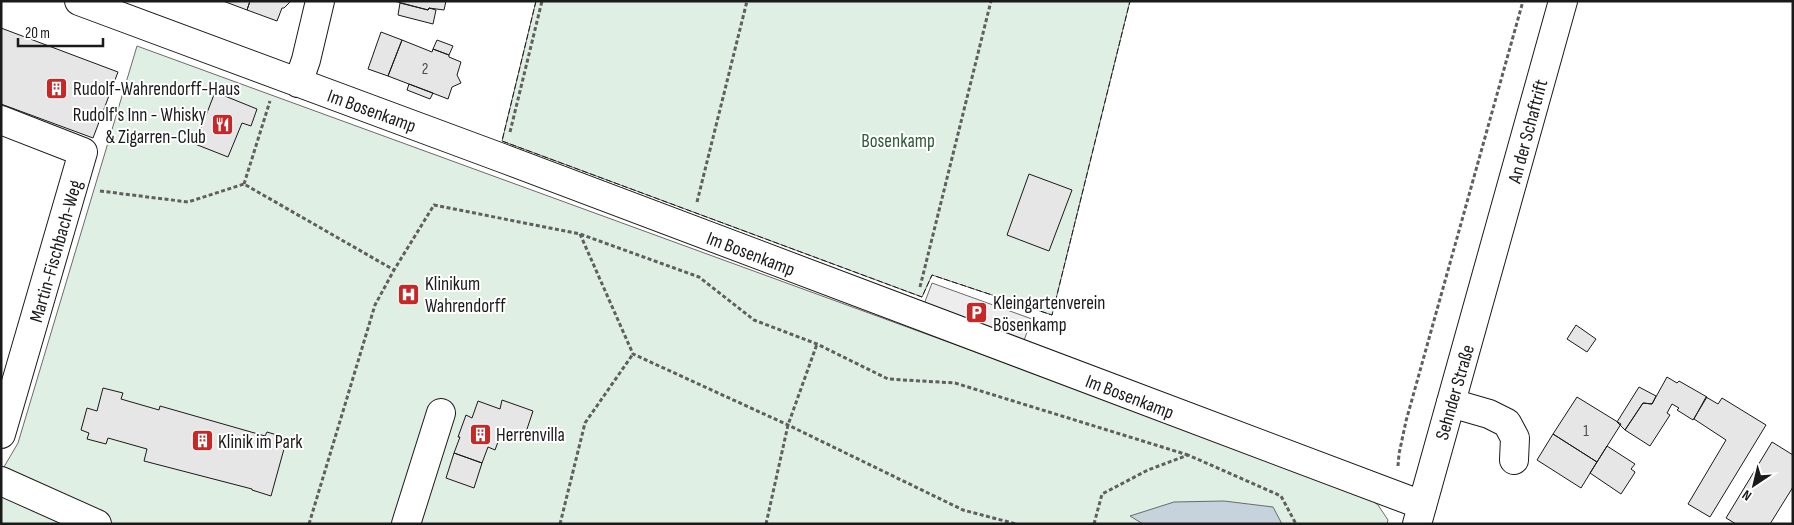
<svg xmlns="http://www.w3.org/2000/svg" width="1794" height="525" font-family="'Sofia Sans Condensed',sans-serif">
<rect width="100%" height="100%" fill="#fff"/>
<path fill="#e0efe3" stroke="#6a6a6a" d="M536,1h594l-78,314 -120,-40 -10,22 -420,-156z
M137,46l1225,447 16,12 10,15 -1,4h-1386v-52l17,-29z"/>
<path fill="#ededed" stroke="#6a6a6a" d="M932,283l100,36 -9,24 -100,-36z"/>
<path fill="#c6d2dc" stroke="#6a6a6a" d="M1224,501l49,6 9,17h-139l-13,-8 44,-14z"/>
<path fill="#e6e6e6" stroke="#1a1a1a" d="M223,1h27l-3,9z
M250,1h41l-7,7h-2l-5,13 -30,-11z
M394,1h52l-2,9 -15,-2 -1,2z
M400,3l28,7 1,-2 7,2 -3,14 -35,-9z
M1,28l117,44 -25,66 -92,-34z
M381,32l21,8 -14,36 -20,-7z
M402,40l30,12 1,-3 16,6v2l12,5 -4,13 4,8 -9,4 -4,12 -60,-23z
M437,40l16,6 -4,9 -16,-6z
M409,84l24,9 -3,6 -23,-9z
M215,92l42,17 -6,17 -9,-3 -14,34 -33,-13z
M1029,174l43,16 -23,61 -42,-16z
M1576,325l20,14 -9,13 -20,-13z
M1667,377l10,6 2,-2 28,16 -14,23 -16,-10 2,-2 -7,-4 -5,9 3,2 -20,31 -25,-16 18,-27 9,1z
M1639,387l17,9 -4,8 -9,-1 -18,27 -8,-8z
M103,388l20,5 -2,6 38,11 1,-4 105,30 2,-4 20,6 -16,58 -19,-6v-1l-108,-28 3,-12 -39,-11 -2,6 -19,-5 2,-6 -8,-3 6,-22 10,3z
M1577,397l44,27 -24,38 -44,-28z
M1706,397l12,7 4,-6 44,27 -56,92 -22,-13 38,-64 -32,-21z
M502,400l31,11 -9,27 -22,-7 -7,19 -7,-3 -6,16 -28,-10 6,-16h-2l8,-22 6,3 6,-17 22,8z
M1553,434l44,28 -16,26 -44,-28z
M1772,442l21,13v32l-23,37h-34l-10,-6z
M1607,446l28,18 -4,5 4,3 -1,2 -13,20 -31,-21z
M454,453l28,10 -8,25 -28,-10z"/>
<g fill="none" stroke-linecap="round" stroke-linejoin="round">
<defs>
<path id="minor" d="M79,1l423,157 920,347
M298,83l8,-23 14,-59
M1,120l82,32 -82,282
M1451,403l38,11 18,9 8,15 -1,22
M1,481l96,43
M406,524l35,-111"/>
<path id="major" d="M1417,524l146,-523"/>
</defs>
<use href="#minor" stroke="#1a1a1a" stroke-width="30"/>
<use href="#major" stroke="#1a1a1a" stroke-width="30"/>
<path stroke="#5f5f5f" stroke-width="3" stroke-dasharray="4 2.5" stroke-linecap="butt" d="M510,132l32,-131
M244,184l26,-83
M100,191l88,11 56,-18 150,86 40,-65 146,29 119,43 55,43 63,24 71,35 67,4 233,72
M697,202l50,-201
M580,234l53,120 155,71 175,85 53,14
M920,287l71,-286
M1398,466l1,-12 7,-33 117,-420
M309,524l66,-219 19,-35
M560,524l25,-101 48,-69
M766,524l22,-99 29,-81
M1094,524l8,-30 46,-24 40,-15 93,41 15,28"/>
<use href="#minor" stroke="#fff" stroke-width="28"/>
<use href="#major" stroke="#fff" stroke-width="28"/>
<path stroke="#1a1a1a" stroke-width="1" stroke-dasharray="6 2.5" stroke-linecap="butt" d="M536,1l-34,140 420,156 10,-22 120,40 78,-314"/>
</g>
<defs>
<symbol id="building-square" viewBox="-11 -11 22 22"><rect x="-9" y="-9" width="18" height="18" rx="4" fill="#c62828" stroke="#fff"/><path d="M-4-6H4V6H1V3H-1V6H-4ZM-2.5-4.3h1.7v1.8h-1.7ZM.8-4.3h1.7v1.8H.8ZM-2.5-1h1.7V.8h-1.7ZM.8-1h1.7V.8H.8Z" fill="#fff"/></symbol>
<symbol id="restaurant-square" viewBox="-11 -11 22 22"><rect x="-9" y="-9" width="18" height="18" rx="4" fill="#c62828" stroke="#fff"/><path d="M-5-6h1v4h1v-4h1v4h1v-4h1v5L-1.5 .5V6h-2V.5L-5-1ZM5-6V6H3V1.5H1.5Q1.5-4 5-6Z" fill="#fff"/></symbol>
<symbol id="hospital-square" viewBox="-11 -11 22 22"><rect x="-9" y="-9" width="18" height="18" rx="4" fill="#c62828" stroke="#fff"/><path d="M-5-5h3v3.5h4V-5h3V5h-3V1.5h-4V5h-3Z" fill="#fff"/></symbol>
<symbol id="parking-square" viewBox="-11 -11 22 22"><rect x="-9" y="-9" width="18" height="18" rx="4" fill="#c62828" stroke="#fff"/><path d="M-3.5-5.5H1a3.5 3.5 0 0 1 0 7H-1V5.5H-3.5ZM-1-3.4V-.6H.8a1.4 1.4 0 0 0 0-2.8Z" fill="#fff"/></symbol>
</defs>
<g fill-rule="evenodd">
<use href="#building-square" x="44" y="76" width="25" height="25"/>
<use href="#restaurant-square" x="210" y="112" width="25" height="25"/>
<use href="#hospital-square" x="396" y="282" width="25" height="25"/>
<use href="#parking-square" x="964" y="300" width="25" height="25"/>
<use href="#building-square" x="468" y="422" width="25" height="25"/>
<use href="#building-square" x="190" y="428" width="25" height="25"/>
</g>
<g text-anchor="middle" stroke-width="4" stroke-linejoin="round" paint-order="stroke">
<g font-size="16" fill="#4d4d4d">
<text x="425" y="74">2</text>
<text x="1586" y="436">1</text>
</g>
<g font-size="19" fill="#1a1a1a" stroke="#fff" text-anchor="start">
<text x="73" y="95">Rudolf-Wahrendorff-Haus</text>
<text x="206" y="121" text-anchor="end">Rudolf's Inn - Whisky<tspan x="206" dy="22">&amp; Zigarren-Club</tspan></text>
<text x="425" y="290">Klinikum<tspan x="425" dy="22">Wahrendorff</tspan></text>
<text x="993" y="309">Kleingartenverein<tspan x="993" dy="22">Bösenkamp</tspan></text>
<text x="496" y="441">Herrenvilla</text>
<text x="218" y="448">Klinik im Park</text>
</g>
<g font-size="19" fill="#1a1a1a" stroke="#fff">
<text transform="translate(372 110) rotate(20)" y="7">Im Bosenkamp</text>
<text transform="translate(1527 131) rotate(-75)" y="7">An der Schaftrift</text>
<text transform="translate(55 251) rotate(-74)" y="7">Martin-Fischbach-Weg</text>
<text transform="translate(751 253) rotate(21)" y="7">Im Bosenkamp</text>
<text transform="translate(1454 392) rotate(-74)" y="7">Sehnder Straße</text>
<text transform="translate(1130 396) rotate(21)" y="7">Im Bosenkamp</text>
</g>
<g font-size="19" fill="#2b5a34" stroke="#fff">
<text x="898" y="147">Bosenkamp</text>
</g>
</g>
<rect width="1794" height="525" fill="none" stroke="#1a1a1a" stroke-width="5"/>
<g transform="translate(1754 485) rotate(215)" stroke="#ffffff" stroke-width="4" paint-order="stroke">
<path d="M0-4L9 19L0 12L-9 19Z" fill="#1a1a1a"/>
<text y="-8" font-size="14" font-weight="bold" text-anchor="middle" fill="#1a1a1a">N</text>
</g>
<path d="M18 38v8h85v-8" fill="none" stroke="#1a1a1a" stroke-width="2.5"/>
<text x="25" y="38" font-size="15" fill="#1a1a1a" stroke="#ffffff" stroke-width="4" paint-order="stroke">20 m</text>
</svg>
